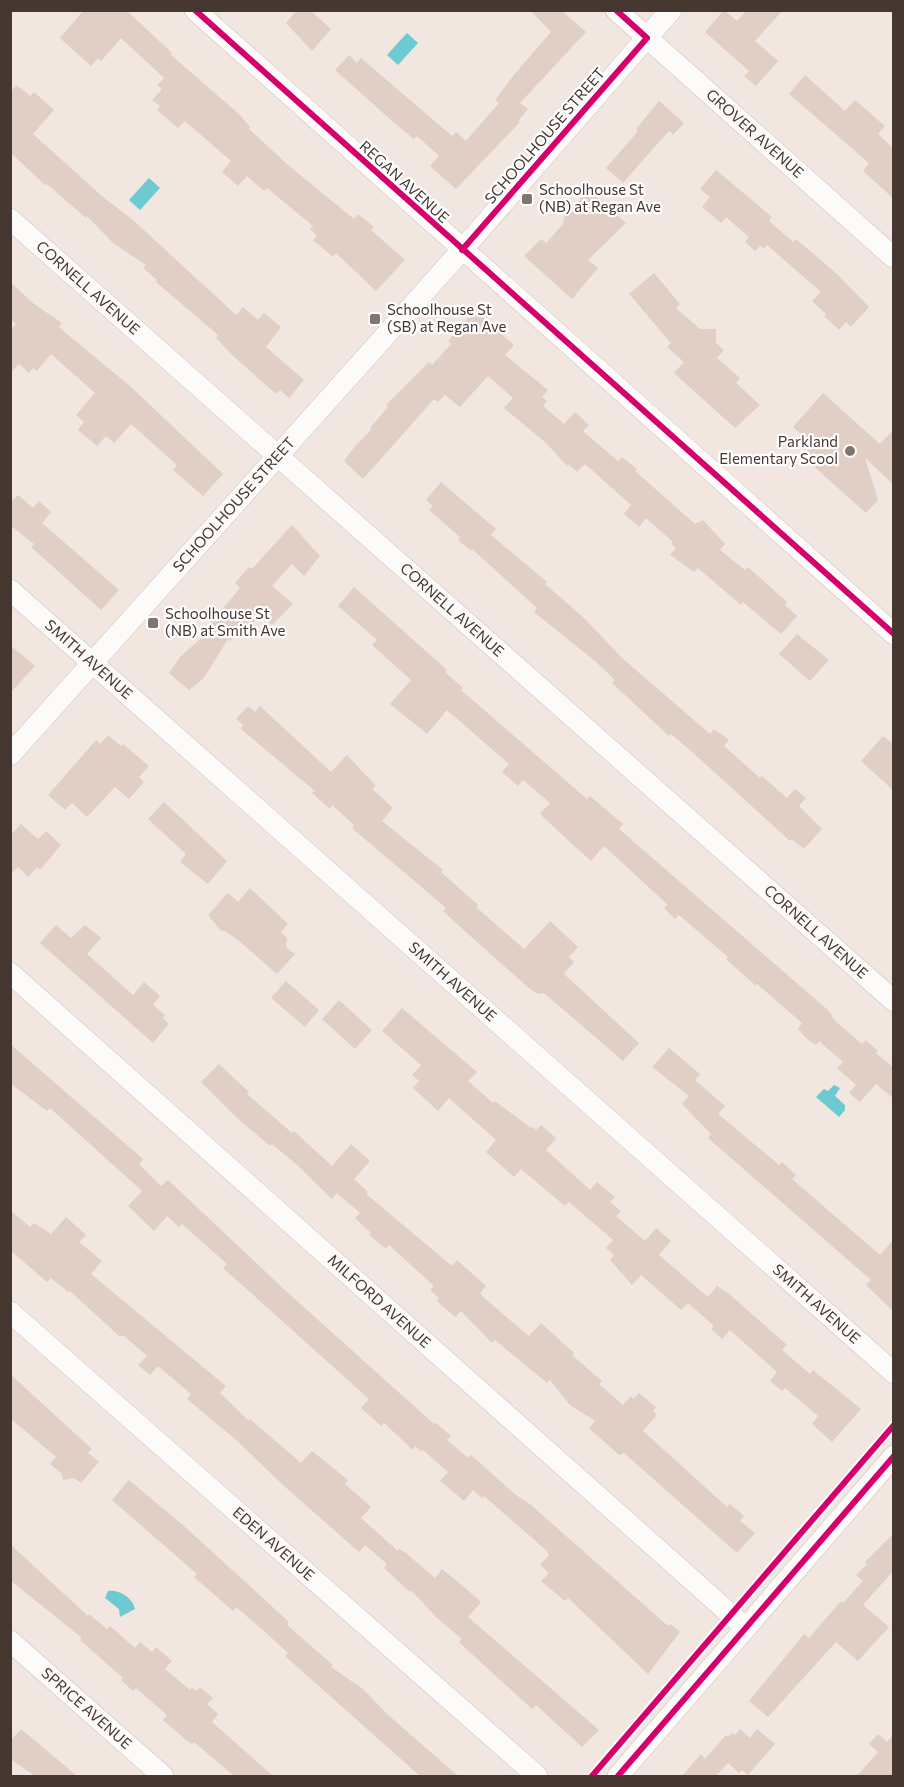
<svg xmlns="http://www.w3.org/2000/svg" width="904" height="1787" font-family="Commissioner,sans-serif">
<rect width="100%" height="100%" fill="#f2e6e1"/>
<path fill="#6ccad0" d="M407,33l11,10 -20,22 -11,-10z
M149,178l11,10 -20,22 -11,-10z
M834,1085l6,3 -5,8 10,9v5l-6,7 -23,-20 8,-8 4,2z
M108,1591c11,-2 25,7 27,18l-15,8 -1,-8 -14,-11z"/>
<path fill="#e1cec5" d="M84,10h42l46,43 -1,2 69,60 10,12 -1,2 39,36 66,54 4,-5 16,13 -3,3 34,30 -29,31 -40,-38 -3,4 -20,-17 4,-4 -7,-7 3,-3 -46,-38 -3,3 -17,-15 -9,10 -16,-14 9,-11 -46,-40 -7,7 -21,-18 3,-4 -8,-6 10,-11 -5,-4 7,-7 -43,-40 -20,23 -3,-3 -7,8 -31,-28z
M297,10h13l21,19 -19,22 -26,-28z
M530,10h31l25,22 -66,71 8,6 -10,12 2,1 -64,67 -26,-23 9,-10 -22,-20 -3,3 -15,-12 -64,-57 14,-15 8,8 4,-5 91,78 4,-4 10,9 33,-38 -4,-3 18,-24 38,-44z
M724,10l13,11 10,-11h36l-28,31 23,20 -22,25 -12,-10 5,-5 -44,-39z
M805,75l40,36 10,-11 30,26 -7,8 16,15v50l-31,-28 6,-8 -80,-69z
M17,85l13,11 4,-4 20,18 -21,24 70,63 30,23 103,95 7,-8 15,13 6,-7 17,14 -15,20 38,33 -15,18 -9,-8 -4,4 -44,-39 -16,-17 2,-3 -62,-53 1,-2 -14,-12 3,-3 -33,-22 -26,-27 -1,2 -39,-34 -2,1 -35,-33v-60z
M659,101l25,22 -11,12 -3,-4 -3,2 -44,50 -17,-15 32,-37 -2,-2z
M716,170l56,47 -3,4 24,21 3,-3 41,35 32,33 -18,20 -5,-5 -7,8 -15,-14 2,-2 -14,-13 9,-9 -54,-47 -3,4 -4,-3 -5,5 -10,-9 4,-5 -23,-20 -5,6 -19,-16 8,-10 -10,-8z
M589,190l37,33 -38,37 10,8 -26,31 -48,-43 17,-17 5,4 17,-19 2,-13 4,-5 7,-2z
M654,273l26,31 -4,4 24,21h16v14l8,7 -7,8 23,20 -4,5 24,22 -25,23 -61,-55 10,-11 -17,-15 4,-4 -42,-49z
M10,282l24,22 28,19 -3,4 9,8 62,51 93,88 -20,22 -30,-26 4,-5 -46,-41 -17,19 -8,-7 -9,10 -19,-16 6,-8 -8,-7 19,-22 -44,-39 -14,17 -4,-3 -4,5 -10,-9 -9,9v-42l6,-7 -6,-5z
M475,310l39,35 -9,10 43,35 -6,7 5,4 -4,5 21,18 11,-12 14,13 -6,6 35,30 4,-4 15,12 -2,2 60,53 8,-4 22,24 -5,6 25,20 3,-3 39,35 -2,3 12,11 -16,18 -38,-32 -2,3 -43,-37 -4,4 -24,-17 6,-7 -5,-4 2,-2 -27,-24 -7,9 -15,-13 7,-9 -46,-41 -8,8 -9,-8 -1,2 -21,-23 -42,-35 9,-10 -25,-22 -28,31 -15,-12 -7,7 -4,-3 -71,80 -19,-18 11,-15 17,-17 -2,-1 18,-21 -2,-2 43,-43 3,3 19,-21 -3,-3z
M823,393l57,51 14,-15v56l-29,-27 13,42 -12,13 -64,-57 11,-11 -20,-18z
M441,482l55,47 -5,6 56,47 -2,2 40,35 37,39 88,76 4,-5 15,11 -5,6 36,32 2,-2 25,22 8,-9 11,9 -7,8 23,23 -18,20 -12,-10 -2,2 -99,-90 -20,-17 -2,2 -57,-53 3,-3 -20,-19 -61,-49 3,-4 -65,-59 -1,2 -13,-11 2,-3 -31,-27 4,-4 -7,-6z
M18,495l15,13 6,-7 12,11 -9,11 77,67 -18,20 -70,-63 3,-3 -24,-19v-22z
M292,525l28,31 -16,20 -12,-12 -20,22 21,18 -21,21 -12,-11 -20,25 -5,-3 -5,5 -2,-2 -24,39 -15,12 -20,-17 11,-16 34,-30 -4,-3 30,-36 -5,-5 14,-16 3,2z
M354,587l93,83 -2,2 18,16 -2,2 126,109 3,-3 33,28 -4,5 210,182 6,10 27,23 4,-4 12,11 -2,2 18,15v31l-18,-15 -16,18 -11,-9 7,-8 -19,-17 6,-6 -24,-21 -3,4 -10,-7 -8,-9 4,-6 -45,-39 -1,2 -30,-27 2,-2 -49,-42 -4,4 -11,-11 4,-3 -64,-59 -13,15 -22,-20 -29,-27 10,-11 -27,-23 -5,6 -16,-14 7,-8 -62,-54 -20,24 -37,-30 21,-24 -39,-35 5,-5 -39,-34z
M797,634l32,26 -19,21 -31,-27z
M10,645l25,21 -25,27z
M248,706l7,6 5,-6 71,66 16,-17 29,31 -4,3 21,19 -11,13 61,49 -2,2 37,33 -2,2 48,42 26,-28 28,26 -9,10 5,5 -10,12 75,69 -16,18 -79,-68 -6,1 -8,-5 -62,-55 -25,-23 3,-3 -94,-80 2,-3 -22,-20 -2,4 -18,-16 3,-2 -74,-62 2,-4 -7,-6z
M108,735l13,11 2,-2 26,22 -10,11 5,5 -15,17 -14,-12 -28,30 -15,-14 -7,7 -17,-15 48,-55 4,4z
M883,736l11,9v46l-33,-30z
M164,802l63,59 -19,23 -28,-22 6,-8 -38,-35z
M21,824l17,15 8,-8 15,14 -21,25 -3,-3 -9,10 -10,-10 -8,8v-39z
M250,888l38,36 -7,8 6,6 -1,9 9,7 -18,20 -39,-34 -13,-9h-4l-13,-16 20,-22 10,9z
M56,925l15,13 14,-13 16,13 -14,16 46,41 11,-13 16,14 -7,9 12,10 -2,3 6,6 -16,19 -113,-100z
M286,981l33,29 -14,17 -34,-29z
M339,1000l33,30 -17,19 -33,-30z
M402,1008l75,64 -9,9 25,22 2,-2 36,27 1,-2 4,4 5,-5 15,13 -10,12 44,40 7,-8 18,15 -5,5 11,9 -5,5 29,25 11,-13 15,13 -12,14 49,42 9,-11 11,7 59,52 -5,5 28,24 3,-4 48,39 -29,33 -20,-18 6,-8 -33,-28 -3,3 -12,-10 7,-9 -47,-42 -8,9 -11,-10 3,-3 -26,-23 -7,7 -40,-35 -9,10 -22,-25 4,-5 -8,-7 7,-8 -44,-38 -4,4 -44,-37 -7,8 -28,-25 10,-12 -47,-42 -11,13 -25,-23 6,-7 -7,-6 9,-10 -39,-34z
M10,1044l133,115 -4,5 22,22 7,-6 119,112 147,132 2,-1 15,13 -4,4 21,18 3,-3 45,40 15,10 137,121 2,-2 10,8 -32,42 -80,-76 -3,3 -24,-20 8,-8 -9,-8 9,-10 -2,-4 -63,-55 -2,2 -9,-8 -9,11 -24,-20 8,-9 -25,-22 -1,2 -7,-6 -2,4 -29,-27 -3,3 -20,-18 8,-9 -146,-131 4,-4 -45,-40 -3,3 -12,-11 -13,15 -26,-25 14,-15 -92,-83 -3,3 -37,-28z
M669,1048l31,26 -5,6 30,26 -7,8 61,51 3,-3 14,13 -4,4 88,76 14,-16v73l-28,-27 5,-5 -163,-142 3,-4 -29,-30 7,-8 -37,-29z
M219,1064l30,28 -2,2 45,39 2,-2 38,35 19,-22 19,17 -16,18 14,13 -2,2 86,72 5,-6 29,26 -6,7 3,4 46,39 12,-13 33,30 -2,2 30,26 -3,3 24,21 8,-9 3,3 5,-6 17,14 -3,4 4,4 -14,16 84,76 3,-3 14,12 -4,5 15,12 -18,20 -113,-100 -5,2 -30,-27 6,-7 -25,-16 -20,-25 -3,3 -52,-43 -3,3 -31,-32 -6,6 -18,-16 2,-3 -9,-8 4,-4 -45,-41 -3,4 -17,-14 2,-2 -16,-15 5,-5 -23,-20 -5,6 -36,-35 -24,-20 -2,2 -34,-29 -35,-35z
M10,1210l20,17 4,-4 17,11 15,-17 20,18 -7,7 23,19 -11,13 135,112 -6,7 29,28 1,-2 51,44 11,-12 36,29 -3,4 26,23 -10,11 37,33 1,-2 7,4 29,25 7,-9 21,17 18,16 -13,15 131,113 -17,17 -46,-42 -4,4 -58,-53 -15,-14 3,-3 -25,-21 -26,-28 -1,2 -26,-24 3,-4 -22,-19 -6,7 -76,-67 -49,-47 -47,-39 4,-5 -33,-28 -8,9 -12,-10 9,-9 -23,-20h-5l-49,-45 -2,1 -17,-14 -4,4 -37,-32z
M10,1374l82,75 -4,4 11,9 -18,21 -7,-5 -11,2 -1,-6 -12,-10 6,-7 -46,-39z
M129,1480l56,47 104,95 -2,3 46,40 -2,2 32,22 24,25 71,62h-38l-135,-120 3,-3 -24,-22 -28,-24 -3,4 -39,-34 3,-3 -85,-74z
M894,1533v37l-31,35 26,22 -31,34 -22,-19 -68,75 -19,-16 55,-67 5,4 32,-37 2,2 20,-22 -7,-6 11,-11 -2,-2z
M10,1544l78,72 1,-2 18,15 3,-3 25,22 5,-6 12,10 4,-5 16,14 -7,8 25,21 2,-3 4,4 4,-4 13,11 -6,6 11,10 -6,8 61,54h-39l-40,-34 -2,2 -6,-4 -23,-20 4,-5 -31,-27 -3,3 -12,-11 2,-2 -43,-38 2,-2 -72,-58z
M21,1729l56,47h-42l-25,-17v-18z
M740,1729l10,9 7,-9 18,15 -27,31 -6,-5 -3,3 -11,-10 -12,13h-34l19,-22 4,5 21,-24 2,2 4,-4 3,2z
M878,1734l9,8 7,-8v42h-37l21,-24 -9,-8z"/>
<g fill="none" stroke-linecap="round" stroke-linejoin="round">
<defs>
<g id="minor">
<path d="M195,10l699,624"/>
<path id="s1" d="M616,10l277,247"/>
<path id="s2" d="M10,219l884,782"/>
<path id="s3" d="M10,590l884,783"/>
<path id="s4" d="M10,755l452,-505 209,-240"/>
<path id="s5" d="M10,973l736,655"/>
<path id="s6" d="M10,1312l527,464"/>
<path id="s7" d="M10,1641l153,135"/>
<path d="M618,1776l276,-320"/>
</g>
</defs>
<use href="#minor" stroke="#cec2bd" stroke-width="22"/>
<use href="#minor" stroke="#fdfbfa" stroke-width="21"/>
<defs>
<path id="cycleway" d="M195,10l699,624
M462,250l185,-212 -31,-28
M592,1776l302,-351
M618,1776l276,-320"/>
</defs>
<use href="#cycleway" stroke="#fff" stroke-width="10"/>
<use href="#cycleway" stroke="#d6006c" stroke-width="6"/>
</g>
<g fill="#82746f" stroke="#fff" stroke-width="2">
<rect x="521" y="193" width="12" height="12" rx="3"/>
<rect x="369" y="313" width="12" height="12" rx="3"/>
<circle cx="850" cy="451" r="6"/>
<rect x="147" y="617" width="12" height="12" rx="3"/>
</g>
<g text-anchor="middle" stroke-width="4.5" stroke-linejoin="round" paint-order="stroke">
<g font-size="15" fill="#463731" stroke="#fff">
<text dy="5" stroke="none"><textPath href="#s1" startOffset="186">GROVER AVENUE</textPath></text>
<text transform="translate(545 136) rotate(-49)" y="5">SCHOOLHOUSE STREET</text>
<text transform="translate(404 182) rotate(42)" y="5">REGAN AVENUE</text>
<text dy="5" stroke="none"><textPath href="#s2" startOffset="104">CORNELL AVENUE</textPath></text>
<text dy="5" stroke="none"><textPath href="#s4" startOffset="336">SCHOOLHOUSE STREET</textPath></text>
<text dy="5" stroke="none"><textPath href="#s2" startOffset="590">CORNELL AVENUE</textPath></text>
<text dy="5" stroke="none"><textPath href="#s3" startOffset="105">SMITH AVENUE</textPath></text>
<text dy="5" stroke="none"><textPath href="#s2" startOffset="1076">CORNELL AVENUE</textPath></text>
<text dy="5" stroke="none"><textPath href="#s3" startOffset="591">SMITH AVENUE</textPath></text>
<text dy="5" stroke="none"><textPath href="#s5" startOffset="494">MILFORD AVENUE</textPath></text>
<text dy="5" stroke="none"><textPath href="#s3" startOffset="1077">SMITH AVENUE</textPath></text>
<text dy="5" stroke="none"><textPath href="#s6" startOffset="351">EDEN AVENUE</textPath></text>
<text dy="5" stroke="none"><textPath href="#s7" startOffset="102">SPRICE AVENUE</textPath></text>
</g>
<g font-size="15" fill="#463731" stroke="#fff" text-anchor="start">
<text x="539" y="195">Schoolhouse St<tspan x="539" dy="17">(NB) at Regan Ave</tspan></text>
<text x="387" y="315">Schoolhouse St<tspan x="387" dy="17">(SB) at Regan Ave</tspan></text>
<text x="838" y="447" text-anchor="end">Parkland<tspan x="838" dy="17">Elementary Scool</tspan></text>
<text x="165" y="619">Schoolhouse St<tspan x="165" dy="17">(NB) at Smith Ave</tspan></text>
</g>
</g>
<rect width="904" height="1787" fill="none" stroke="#463731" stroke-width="24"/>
</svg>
